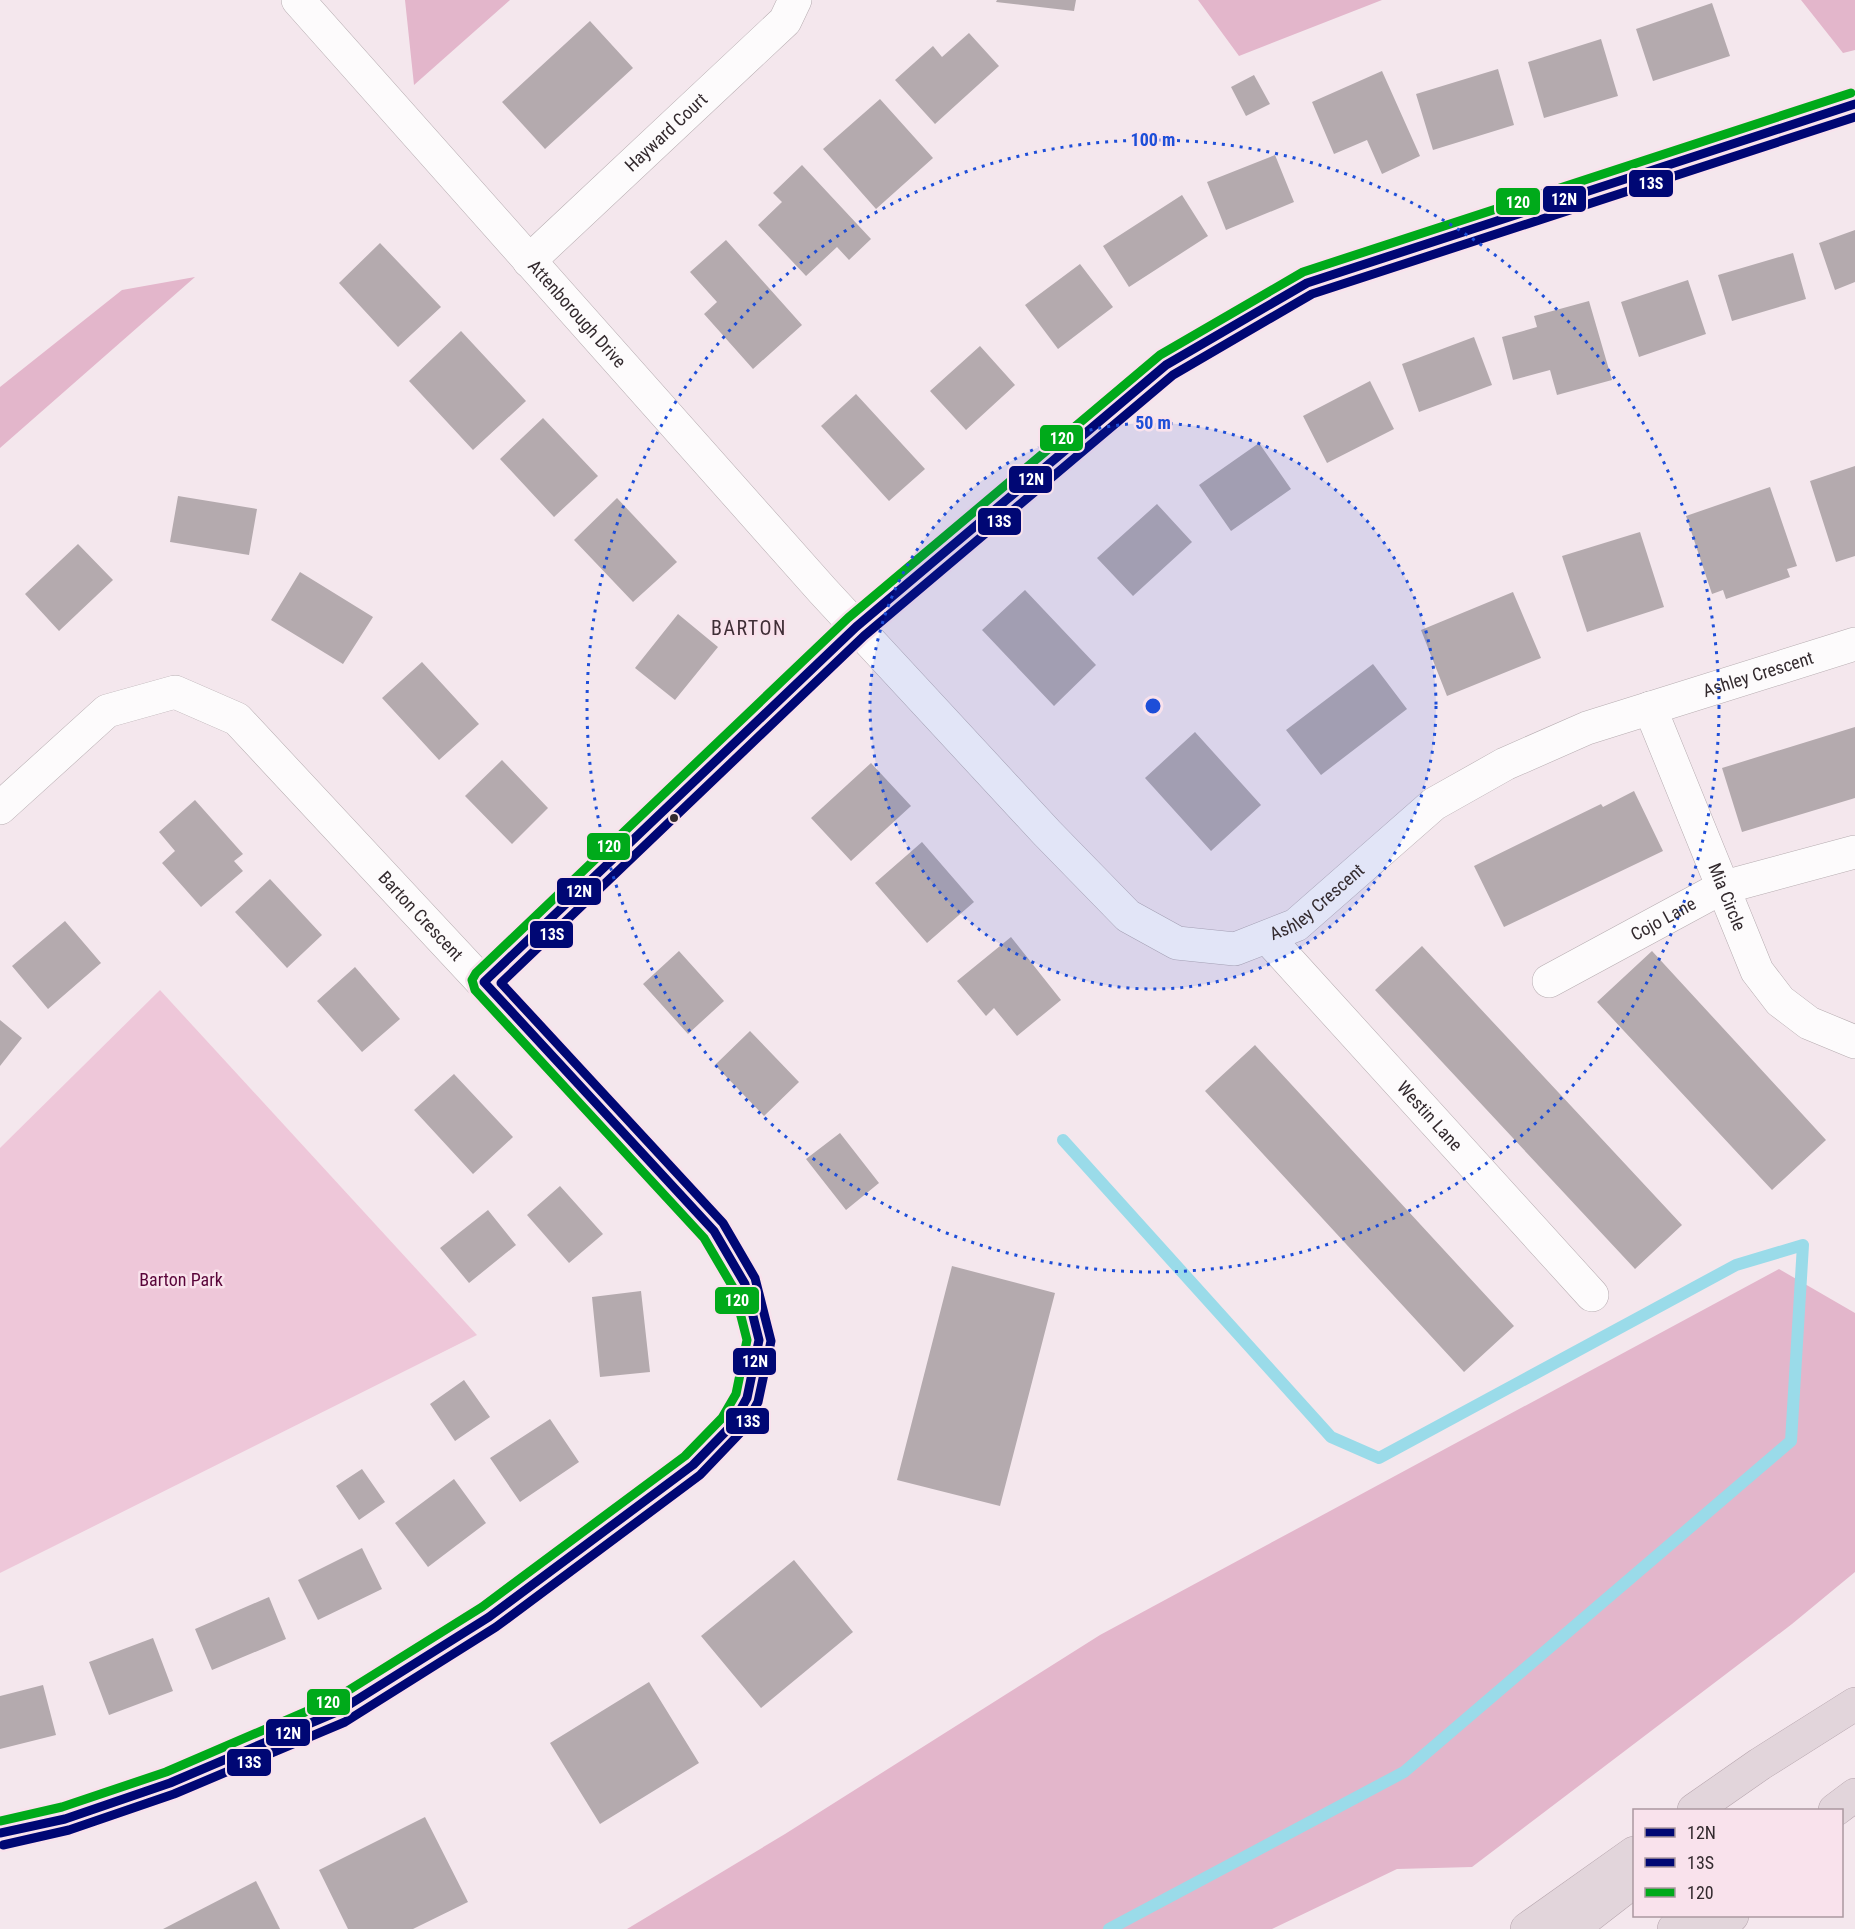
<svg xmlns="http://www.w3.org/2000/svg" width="1855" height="1929" font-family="'Roboto Condensed',sans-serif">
<rect width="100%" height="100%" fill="#f4e7ed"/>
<path fill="#eec7d9" d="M160,990l317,345 -477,238v-425z"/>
<path fill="#e3b6cb" d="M405,0h105l-96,85z
M1198,0h184l-143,56z
M1801,0h54v50l-12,3z
M195,277l-195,171v-61l122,-97z
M1779,1269l76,44v259l-63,52 -320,243 -75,2 -125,60h-645l158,-95 315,-199z"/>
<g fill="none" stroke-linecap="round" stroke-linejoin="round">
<path stroke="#9adbe9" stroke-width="12" d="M1063,1140l268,297 48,21 357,-193 67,-20 -12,196 -387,331 -295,157"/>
</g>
<path fill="#b4aaae" d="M997,0h79l-2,11 -78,-9z
M1712,3l18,53 -77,25 -17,-52z
M590,21l43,47 -88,81 -43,-47z
M969,33l30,33 -64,58 -40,-44 38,-34 9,11z
M1601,39l17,57 -74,22 -16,-56z
M1498,69l16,56 -81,25 -17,-56z
M1382,71l38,85 -38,18 -15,-34 -33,14 -22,-52z
M1254,75l16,29 -24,12 -15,-29z
M880,99l53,59 -57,51 -53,-60z
M1275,155l19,47 -68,28 -19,-48z
M802,165l69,74 -22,21 -12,-13 -31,29 -48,-51 24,-23 -9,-9z
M1182,195l26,41 -79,51 -26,-41z
M1855,230v52l-20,8 -16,-47z
M726,240l76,85 -49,44 -49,-55 13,-12 -27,-30z
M380,243l61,64 -43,40 -59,-64z
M1793,253l13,46 -74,22 -14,-46z
M1080,264l33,43 -55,42 -33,-44z
M1688,280l18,54 -67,23 -18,-55z
M1589,301l23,79 -55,15 -7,-25 -37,10 -11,-43 35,-10 -3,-11z
M461,331l65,70 -53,49 -64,-69z
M1474,337l18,48 -73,27 -17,-48z
M980,346l35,39 -49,45 -36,-39z
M1370,381l24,48 -67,34 -24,-47z
M856,394l69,75 -36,32 -68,-75z
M543,418l55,58 -44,41 -54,-58z
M1259,443l32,46 -60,42 -32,-46z
M1855,466v90l-19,6 -26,-81z
M1770,487l27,79 -10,3 3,8 -64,22 -3,-9 -11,4 -26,-78z
M178,496l79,13 -8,46 -79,-13z
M617,498l60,64 -44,40 -59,-62z
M1157,504l35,38 -59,54 -36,-38z
M1640,532l24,75 -77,25 -25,-76z
M78,544l35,36 -54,51 -34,-37z
M300,572l73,45 -30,47 -72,-44z
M1025,590l71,75 -42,41 -72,-76z
M1513,592l28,66 -94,38 -26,-66z
M678,614l40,33 -43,53 -40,-32z
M422,662l57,62 -40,36 -57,-62z
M1373,664l34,45 -86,66 -35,-45z
M1855,727v71l-113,34 -20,-64z
M1195,732l66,73 -50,46 -66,-73z
M502,760l46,48 -36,36 -47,-48z
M871,763l40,43 -60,55 -40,-43z
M1634,791l29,60 -159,76 -30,-61 127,-62 2,3z
M195,800l48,54 -9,7 9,10 -42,36 -39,-44 13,-12 -16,-19z
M922,842l52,60 -47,41 -52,-60z
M270,879l52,56 -35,33 -52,-56z
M65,921l36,42 -53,46 -36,-43z
M1011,937l50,63 -44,36 -23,-28 -8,8 -29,-35z
M1422,946l260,279 -47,44 -260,-279z
M679,951l45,50 -36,33 -45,-50z
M1652,951l174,189 -54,50 -175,-188z
M355,967l45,52 -38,33 -45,-51z
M0,1020l22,18 -22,28z
M750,1031l49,51 -35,34 -49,-51z
M1255,1045l259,281 -50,46 -259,-281z
M454,1074l59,63 -40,37 -59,-64z
M840,1133l39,50 -33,27 -40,-51z
M560,1186l43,48 -34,29 -42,-48z
M488,1210l28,35 -47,38 -29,-35z
M952,1266l103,27 -55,213 -103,-26z
M641,1291l9,81 -50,5 -8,-80z
M464,1380l26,37 -35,24 -25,-37z
M550,1419l29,43 -59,40 -30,-44z
M362,1469l23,33 -26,18 -23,-34z
M454,1479l32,44 -58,44 -33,-44z
M362,1548l20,41 -64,31 -20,-40z
M794,1560l59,72 -92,76 -60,-72z
M269,1597l17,42 -74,31 -17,-41z
M153,1638l20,53 -64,24 -20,-53z
M649,1682l50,81 -99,61 -50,-81z
M43,1685l13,50 -56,14v-53z
M425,1817l43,85 -55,27h-65l-29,-59z
M256,1881l24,48h-117z"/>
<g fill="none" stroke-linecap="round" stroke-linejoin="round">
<defs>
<g id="street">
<path id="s1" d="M298,0l525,591 224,242 81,83 49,27 58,6 61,-24 138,-121 71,-40 82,-36 268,-84"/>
<path id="s2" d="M529,261l256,-240 10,-21"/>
<path id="s3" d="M1650,708l107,263 23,30 29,22 46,19"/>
<path id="s4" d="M0,808l107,-97 68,-19 62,27 477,512 31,53 14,56 -12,58 -15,27 -39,40 -204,152 -150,94 -169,72 -105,36 -65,14"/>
<path id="s5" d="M1267,937l325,358"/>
<path id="s6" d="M1549,981l172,-93 134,-36"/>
<path d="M484,982l372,-355 310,-262 141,-82 548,-179"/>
</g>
<path id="highway" d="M1694,1810l66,-46 95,-60
M1835,1810l20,-15
M1527,1929l107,-76
M1572,1929l62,-48
M1674,1929l18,-13
M1716,1929l16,-13"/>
</defs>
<use href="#street" stroke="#b6acb0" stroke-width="34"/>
<use href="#highway" stroke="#b5a4ac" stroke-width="34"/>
<use href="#street" stroke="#fdfbfc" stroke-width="33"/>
<use href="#highway" stroke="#e2d5db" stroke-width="33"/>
<defs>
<path id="bus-1" d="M0,1833l65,-14 105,-36 169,-72 150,-94 204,-152 39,-40 15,-27 12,-58 -14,-56 -31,-53 -230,-249 372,-355 310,-262 141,-82 548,-179"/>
<path id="bus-2" d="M3,1845l66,-15 105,-36 171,-72 151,-95 204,-152 42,-44 16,-29 13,-61 -16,-63 -32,-55 -222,-240 363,-347 309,-261 139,-81 543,-177"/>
<path id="bus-3" d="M0,1821l62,-14 104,-35 167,-72 149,-93 203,-151 37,-38 14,-24 11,-54 -13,-51 -30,-51 -229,-248 -3,-10 4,-7 372,-355 312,-263 143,-83 548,-179"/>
</defs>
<use href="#bus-1" stroke="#f9e2ec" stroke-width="14"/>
<use href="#bus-2" stroke="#f9e2ec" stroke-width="14"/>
<use href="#bus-3" stroke="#f9e2ec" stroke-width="14"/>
<use href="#bus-1" stroke="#000774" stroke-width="9"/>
<use href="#bus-2" stroke="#000774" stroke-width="9"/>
<use href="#bus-3" stroke="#00aa1a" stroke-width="9"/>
</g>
<circle cx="1153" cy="706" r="283" fill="#1d4ed8" fill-opacity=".12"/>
<g fill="none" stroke="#1d4ed8" stroke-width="3" stroke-dasharray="3 6">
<circle cx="1153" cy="706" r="283"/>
<circle cx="1153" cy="706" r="566"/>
</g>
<circle fill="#332a2e" stroke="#f9e2ec" stroke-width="2" cx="674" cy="818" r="5"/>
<g text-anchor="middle" stroke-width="5" stroke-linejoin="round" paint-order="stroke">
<g font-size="18" fill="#332a2e" stroke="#f9e2ec">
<text dy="6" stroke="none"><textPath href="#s2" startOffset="188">Hayward Court</textPath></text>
<text dy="6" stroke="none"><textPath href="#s1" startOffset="420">Attenborough Drive</textPath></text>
<text dy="6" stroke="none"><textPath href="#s1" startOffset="1950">Ashley Crescent</textPath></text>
<text dy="6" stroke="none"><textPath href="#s3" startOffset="204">Mia Circle</textPath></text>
<text dy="6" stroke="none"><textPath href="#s1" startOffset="1446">Ashley Crescent</textPath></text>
<text dy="6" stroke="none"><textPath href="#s4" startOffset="552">Barton Crescent</textPath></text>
<text dy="6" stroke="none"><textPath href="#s6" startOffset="130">Cojo Lane</textPath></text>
<text dy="6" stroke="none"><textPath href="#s5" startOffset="242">Westin Lane</textPath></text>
</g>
<g font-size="18" fill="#590439" stroke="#f9e2ec">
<text x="181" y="1286">Barton Park</text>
</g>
<g font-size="20" letter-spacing="1.5" fill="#3f2e36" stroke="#f9e2ec">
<text x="749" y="635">BARTON</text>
</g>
</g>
<circle cx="1153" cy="706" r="9" fill="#1d4ed8" stroke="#f9e2ec" stroke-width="3"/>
<g font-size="18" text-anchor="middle" font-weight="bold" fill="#1d4ed8" stroke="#f9e2ec" stroke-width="5" stroke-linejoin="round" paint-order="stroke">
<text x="1153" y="146">100 m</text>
<text x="1153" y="429">50 m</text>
</g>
<g stroke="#f9e2ec" stroke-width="2">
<rect x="1628" y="169" width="46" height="29" rx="6" fill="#000774"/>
<rect x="1542" y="185" width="45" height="28" rx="6" fill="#000774"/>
<rect x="1495" y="187" width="46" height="29" rx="6" fill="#00aa1a"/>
<rect x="1039" y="424" width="45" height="28" rx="6" fill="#00aa1a"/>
<rect x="1008" y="465" width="45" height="29" rx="6" fill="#000774"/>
<rect x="977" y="507" width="45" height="29" rx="6" fill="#000774"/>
<rect x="586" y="832" width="45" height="29" rx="6" fill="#00aa1a"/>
<rect x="556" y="877" width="46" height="29" rx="6" fill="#000774"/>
<rect x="529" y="920" width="45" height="29" rx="6" fill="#000774"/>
<rect x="714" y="1286" width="46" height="29" rx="6" fill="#00aa1a"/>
<rect x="732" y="1347" width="45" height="29" rx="6" fill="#000774"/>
<rect x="725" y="1407" width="45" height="28" rx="6" fill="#000774"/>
<rect x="306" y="1688" width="45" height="28" rx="6" fill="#00aa1a"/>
<rect x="265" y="1718" width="46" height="29" rx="6" fill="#000774"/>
<rect x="226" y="1748" width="46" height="29" rx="6" fill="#000774"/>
</g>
<g font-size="16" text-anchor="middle" font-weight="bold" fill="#fff">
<text x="1651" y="189">13S</text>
<text x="1564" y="205">12N</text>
<text x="1518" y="208">120</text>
<text x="1062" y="444">120</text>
<text x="1031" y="485">12N</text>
<text x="999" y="527">13S</text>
<text x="609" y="852">120</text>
<text x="579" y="897">12N</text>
<text x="552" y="940">13S</text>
<text x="737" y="1306">120</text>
<text x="755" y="1367">12N</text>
<text x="748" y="1427">13S</text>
<text x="328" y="1708">120</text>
<text x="288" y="1739">12N</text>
<text x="249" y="1768">13S</text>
</g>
<rect x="1633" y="1809" width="210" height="108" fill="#f9e2ec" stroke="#aa98a0" stroke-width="1.5"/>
<rect x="1645" y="1828" width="30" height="9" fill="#000774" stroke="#aa98a0" stroke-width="1.5"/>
<text x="1687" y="1839" font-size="18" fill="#332a2e">12N</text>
<rect x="1645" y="1858" width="30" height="9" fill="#000774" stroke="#aa98a0" stroke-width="1.5"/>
<text x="1687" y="1869" font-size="18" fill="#332a2e">13S</text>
<rect x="1645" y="1888" width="30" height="9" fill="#00aa1a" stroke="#aa98a0" stroke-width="1.5"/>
<text x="1687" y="1899" font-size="18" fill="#332a2e">120</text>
</svg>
